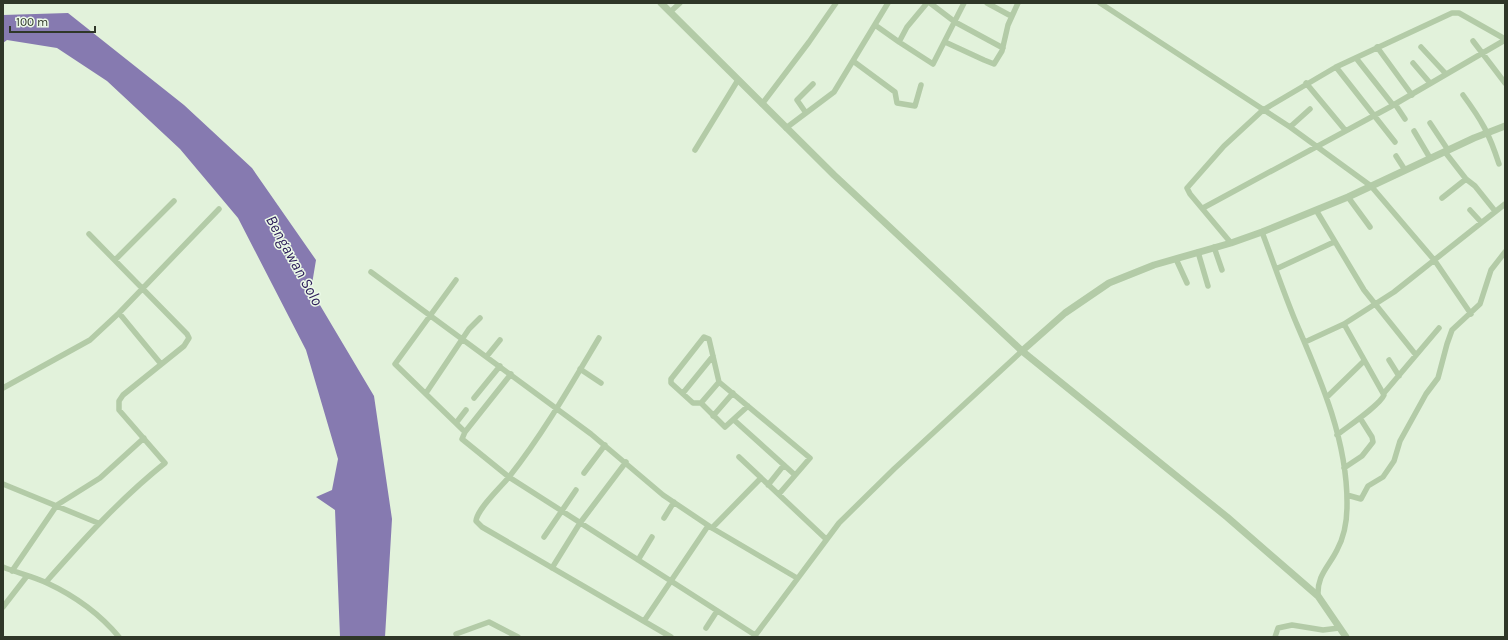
<svg xmlns="http://www.w3.org/2000/svg" width="1508" height="640" font-family="Karla,sans-serif">
<rect width="100%" height="100%" fill="#e2f2db"/>
<path fill="#867ab0" d="M68,13l116,92 68,63 64,92 -5,30 63,106 18,123 -7,118h-45l-5,-127 -19,-13 16,-7 6,-31 -32,-109 -68,-132 -58,-69 -73,-68 -50,-33 -50,-8 -4,3v-28z"/>
<g fill="none" stroke-linecap="round" stroke-linejoin="round">
<path stroke="#b3cba7" stroke-width="5.5" d="M927,3l-20,24 -8,15 34,22 31,-61
M930,3l25,19 48,26
M987,3l24,13
M1100,3l190,124 81,59 64,75 36,53
M670,12l10,-9
M875,25l24,17
M1473,41l32,42
M945,42l39,18 10,4 8,-13 6,-26 10,-22
M1377,47l35,48
M1421,47l25,27
M1356,58l37,47
M853,61l42,31 2,11 18,3 6,-21
M1413,63l17,20
M1336,67l59,75
M1306,83l39,47
M1463,95c19,26 26,38 36,69
M762,104l47,-62 27,-39
M1395,104l10,15
M806,113l-9,-13 16,-16
M1430,123l18,27
M1290,127l20,-18
M786,128l48,-36 54,-89
M1414,131l16,27
M695,150l43,-70
M1396,156l9,14
M1466,179l9,7 20,25
M1348,197l22,30
M1442,198l24,-19 -21,-27
M1203,208l187,-101 115,-67
M1316,210l48,80 52,65
M1470,210l11,12
M1262,232c11,29 21,59 33,88 25,58 53,121 52,186 0,14 -3,31 -10,44 -9,18 -20,25 -19,46
M1231,243l-41,-49 -3,-6 37,-42 39,-36 73,-43 116,-54h7l46,26
M1214,247l8,23
M1198,252l10,34
M1176,259l11,24
M115,260l59,-59
M1276,269l58,-27
M371,272l220,162 72,61 49,33 85,50
M456,280l-61,84 70,68
M119,313l42,51
M599,338c-28,47 -56,96 -90,139 -8,10 -32,32 -33,44l6,6 189,110
M1305,342l39,-18 50,-32 111,-88
M487,356l13,-16
M1389,360l10,16
M580,369l21,14
M511,374l-46,58 -3,7 47,38 246,158
M719,382l-18,21h-8l-22,-20v-4l33,-42 5,2 10,43 91,76 -31,36
M3,388l87,-48 29,-27 100,-104
M426,393l43,-64 11,-11
M683,393l30,-37
M1384,393l55,-65
M1327,397l37,-36
M474,398l26,-32
M701,403l24,24 23,-21
M713,416l20,-23
M734,420l61,55
M456,423l10,-13
M1337,435c10,-8 43,-30 47,-40l-40,-71
M739,457l87,82
M1344,468l18,-12 11,-14 -1,-5 -12,-19
M584,473l21,-28
M3,484l95,39
M768,485l16,-20
M1347,495l14,4 7,-13 15,-9 11,-16 6,-20 26,-47 12,-16 9,-34 5,-14 28,-26 11,-34 14,-18
M664,518l10,-16
M712,528l49,-50
M544,537l32,-47
M638,560l14,-23
M3,567c14,6 30,9 44,16 28,13 52,30 72,54
M552,568l28,-45 46,-61
M12,571l45,-66 43,-27 44,-40
M46,582c37,-42 74,-83 119,-119l-46,-53v-9l4,-6 61,-49 5,-8 -2,-4 -98,-100
M3,607l24,-31
M644,621l64,-95
M706,628l11,-17
M456,634l33,-12 29,15
M754,637l85,-114 55,-54 128,-118
M1275,637l3,-9 14,-3 31,5 16,-2"/>
<path stroke="#b3cba7" stroke-width="7" d="M661,3l173,172 188,176 205,166 91,79 28,41
M1022,351l43,-38 44,-30 45,-18 77,-22 31,-11 86,-35 126,-59 31,-12"/>
</g>
<g text-anchor="middle" stroke-width="3" stroke-linejoin="round" paint-order="stroke">
<g font-size="16" font-style="italic" fill="#2c1c59" stroke="#ecfae8">
<text transform="translate(295 260) rotate(61)" y="6">Bengawan Solo</text>
</g>
</g>
<rect width="1508" height="640" fill="none" stroke="#2f3728" stroke-width="8"/>
<path d="M10 26v6h85v-6" fill="none" stroke="#2f3728" stroke-width="2"/>
<text x="16" y="26" font-size="12" fill="#2f3728" stroke="#ecfae8" stroke-width="3" paint-order="stroke">100 m</text>
</svg>
